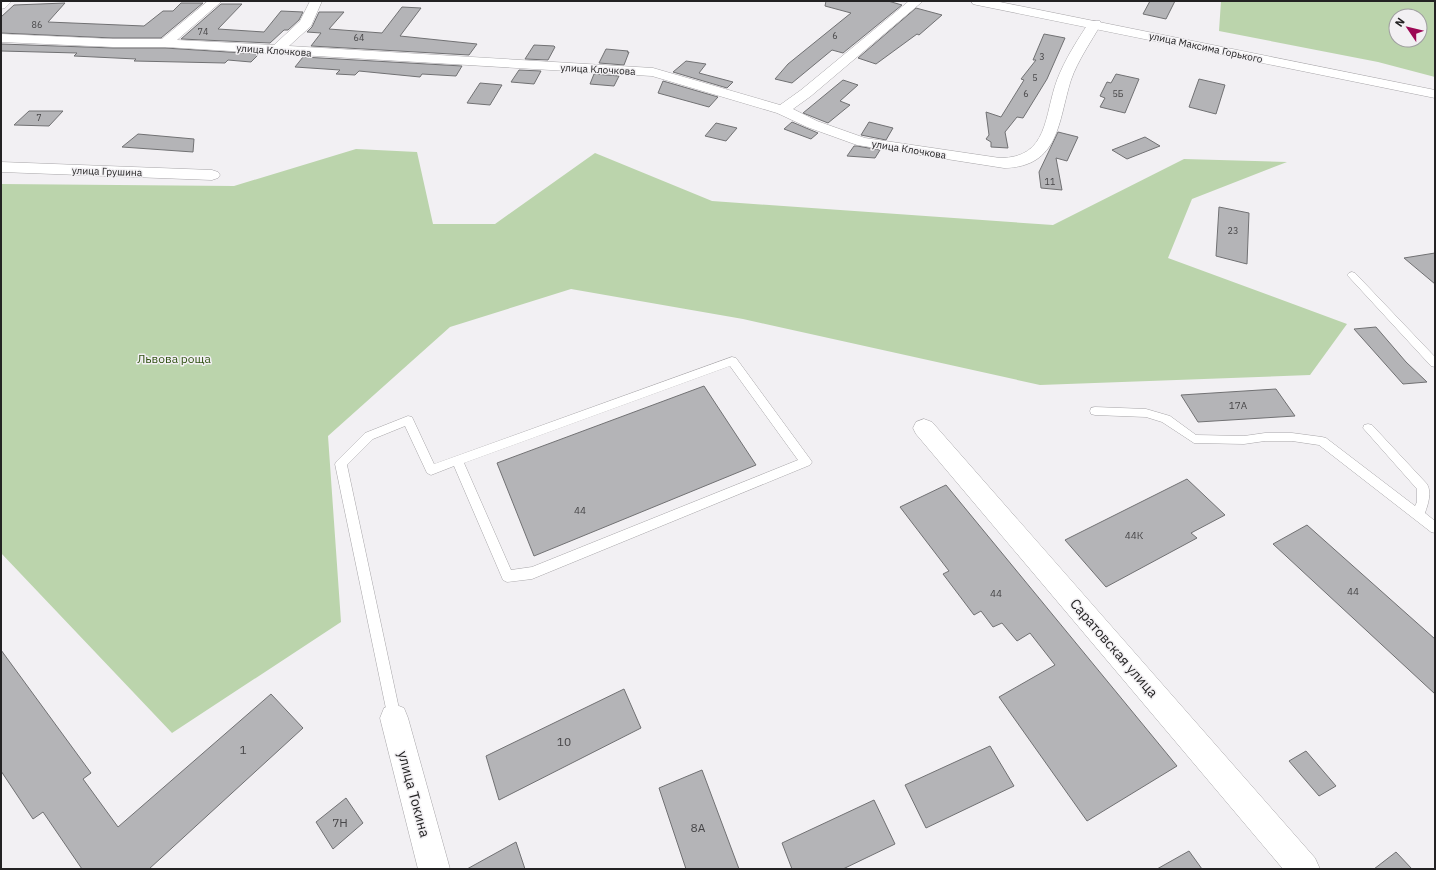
<svg xmlns="http://www.w3.org/2000/svg" width="1436" height="870" font-family="'IBM Plex Sans',sans-serif">
<rect width="100%" height="100%" fill="#f2f0f3"/>
<path fill="#bbd4ac" fill-rule="evenodd" d="M1221,1h214v76l-57,-15 -159,-31zM1396,16h24v24h-24z
M356,149l61,3 16,72h62l100,-71 117,48 341,24 131,-66 103,3 -95,37 -24,59 179,66 -37,51 -270,10 -297,-66 -172,-30 -121,38 -122,109 13,186 -169,111 -171,-180v-369l233,2z"/>
<path fill="#b4b4b7" stroke="#717173" d="M826,1h62l14,4 -59,48 -11,-3 -40,33 -17,-4 13,-15 63,-51 -26,-7z
M1150,1h25l-9,18 -23,-5z
M65,3l-17,19 96,4 19,-15h10l8,-8h22l-42,35h-48l-112,-5v-16l13,-12z
M221,4h21l-24,25 46,3 17,-21 22,1 -4,8 -11,10h-4l-14,13 -89,-4z
M402,7l19,1 -21,28 77,8 -8,11 -158,-9 10,-13 -14,-1 5,-5 7,-15h25l-15,17 53,4z
M916,8l26,7 -23,20 -2,-1 -41,30 -18,-6z
M1044,34l21,4 -18,41 -24,39 -6,-1 -12,15 3,16 -17,-1v-5l-5,-3 3,-4 -3,-23 15,5 23,-37 -3,-1 15,-19h-3z
M1,44l112,4h52l94,6 -8,8 -23,-2 -3,3 -91,-2 2,-2 -62,-3 3,-3 -76,-2z
M534,45l20,1 1,1 -7,13 -23,-1z
M606,49l22,2 -1,1h2l-5,13 -25,-2z
M303,57l159,9 -6,10 -34,-2 -2,3 -61,-6 -4,4 -19,-1 4,-4 -45,-3z
M686,61l20,3 -7,9 34,9 -6,6 -54,-16z
M519,70l22,1 -7,13 -23,-2z
M594,74l25,2 -5,10 -24,-2z
M1116,74l23,5 -14,34 -25,-6 5,-9 -5,-2 7,-14 4,1z
M1199,79l26,6 -9,29 -27,-7z
M843,80l15,5 -18,16 10,4 -22,18 -25,-10z
M663,81l55,16 -9,10 -51,-14z
M480,83l22,2 -12,20 -23,-2z
M29,111h34l-14,15 -35,-1z
M792,122l14,6 12,5 -7,6 -27,-10z
M869,122l24,6 -7,12 -25,-5z
M716,123l21,5 -11,13 -21,-5z
M1058,132l20,5 -11,24 -11,-3 6,32 -21,-2 -2,-16z
M138,134l56,5 -1,13 -71,-5z
M1145,137l15,9 -33,13 -15,-9z
M854,146h3l23,4 -5,8 -28,-2z
M1219,207l30,6 -2,51 -31,-8z
M1435,253v31l-31,-26z
M1376,327l30,35 21,20 -24,2 -49,-55z
M704,386l52,79 -222,91 -37,-93z
M1276,389l19,27 -97,6 -17,-27z
M1187,479l38,36 -34,18 6,5 -91,49 -41,-47z
M946,485l231,281 -90,55 -88,-124 56,-32 -25,-32 -13,8 -15,-18 -9,4 -12,-16 -7,4 -31,-41 6,-3 -49,-64z
M1307,525l128,114v55l-162,-150z
M1,650l90,123 -8,6 35,48 153,-133 32,34 -154,141h-67l-39,-57 -10,7 -32,-48z
M624,689l17,39 -142,72 -13,-44z
M990,746l24,40 -88,42 -21,-43z
M1306,751l30,35 -17,10 -30,-35z
M702,770l37,99h-53l-27,-81z
M346,798l17,25 -30,26 -17,-27z
M874,800l21,44 -52,25h-51l-10,-26z
M516,842l9,27h-58z
M1189,851l13,18h-45z
M1396,852l16,17h-38z"/>
<g fill="none" stroke-linecap="round" stroke-linejoin="round">
<defs>
<path id="lane" d="M1352,272l3,1 80,84v10l-4,-1 -82,-89 -2,-2 2,-2z
M732,357l4,1 74,101 2,3 -2,3 -278,114 -25,3 -4,-2 -49,-114 -23,9 -4,-2 -22,-47 -32,13 -26,26 54,253 -2,5 -5,2 -5,-2 -54,-259 2,-3 28,-28 43,-17 4,1 22,47zM730,366l68,94 -266,107 -21,3 -47,-107z
M1095,407l51,2 24,7 26,19 48,1 21,-3h27l30,4 4,1 89,68 2,-4v-13l-54,-61 1,-3 4,-1 4,1 55,59c5,9 1,20 -2,29l10,8v12l-4,-1 -112,-87 -27,-4h-27l-21,3 -50,-1 -32,-21 -16,-5 -51,-2 -4,-1 -1,-3 1,-3z"/>
<path id="street" d="M1,1h11l-7,7 -4,1z
M208,1h14l-45,39 97,5 26,-24 10,-20h12l-11,25 -22,20 364,22 127,37 21,-15 108,-89h14l-112,95 -18,13 24,12 48,17 135,20c49,0 44,-43 57,-78 8,-21 21,-41 33,-59h10l1,3c-10,18 -23,36 -30,56 -13,41 -11,87 -67,88l-147,-23 -50,-18 -30,-14 -125,-37 -487,-29h-52l-112,-5v-8l112,5h49z
M1,162l211,8 6,2 2,3 -2,3 -6,2 -211,-8z
M924,419l8,3 383,436 5,11h-37l-367,-435 -3,-6 3,-6z
M394,704l10,4 4,10 42,151h-32l-38,-151 4,-10z"/>
<path id="secondary" d="M971,1h24l440,89v8l-458,-93 -4,-1z"/>
</defs>
<use href="#lane" stroke="#a7a5a8" stroke-width="1"/>
<use href="#street" stroke="#a7a5a8" stroke-width="1"/>
<use href="#secondary" stroke="#a7a5a8" stroke-width="1"/>
<use href="#lane" fill="#fff" fill-rule="evenodd"/>
<use href="#street" fill="#fff" fill-rule="evenodd"/>
<use href="#secondary" fill="#fff" fill-rule="evenodd"/>
</g>
<g text-anchor="middle" stroke-width="3" stroke-linejoin="round" paint-order="stroke">
<g font-size="9" fill="#474648">
<text x="37" y="28">86</text>
<text x="203" y="35">74</text>
<text x="835" y="39">6</text>
<text x="359" y="41">64</text>
<text x="1042" y="60">3</text>
<text x="1035" y="81">5</text>
<text x="1026" y="97">6</text>
<text x="1118" y="97">5Б</text>
<text x="39" y="121">7</text>
<text x="1050" y="185">11</text>
<text x="1233" y="234">23</text>
</g>
<g font-size="10" fill="#232223" stroke="#f2f0f3">
<text transform="translate(1206 47) rotate(12)" y="4">улица Максима Горького</text>
<text transform="translate(274 50) rotate(4)" y="4">улица Клочкова</text>
<text transform="translate(598 69) rotate(3)" y="4">улица Клочкова</text>
<text transform="translate(909 149) rotate(9)" y="4">улица Клочкова</text>
<text transform="translate(107 171) rotate(2)" y="4">улица Грушина</text>
</g>
<g font-size="10" fill="#474648">
<text x="1238" y="409">17А</text>
<text x="580" y="514">44</text>
<text x="1134" y="539">44К</text>
<text x="1353" y="595">44</text>
<text x="996" y="597">44</text>
</g>
<g font-size="12" fill="#315214" stroke="#f2f0f3">
<text x="174" y="363">Львова роща</text>
</g>
<g font-size="12" fill="#474648">
<text x="564" y="746">10</text>
<text x="243" y="754">1</text>
<text x="340" y="827">7Н</text>
<text x="698" y="832">8А</text>
</g>
<g font-size="14" fill="#232223" stroke="#f2f0f3">
<text transform="translate(1114 648) rotate(49)" y="5">Саратовская улица</text>
<text transform="translate(414 794) rotate(75)" y="5">улица Токина</text>
</g>
</g>
<rect width="1436" height="870" fill="none" stroke="#232223" stroke-width="4"/>
<g transform="translate(1408 28) rotate(305)"><circle r="19" fill="#f2f0f3" stroke="#9f9ea0"/>
<path d="M0-3L7 15L0 10L-7 15Z" fill="#9c0855"/>
<text y="-6" font-size="11" font-weight="bold" text-anchor="middle" fill="#232223">N</text>
</g>
</svg>
